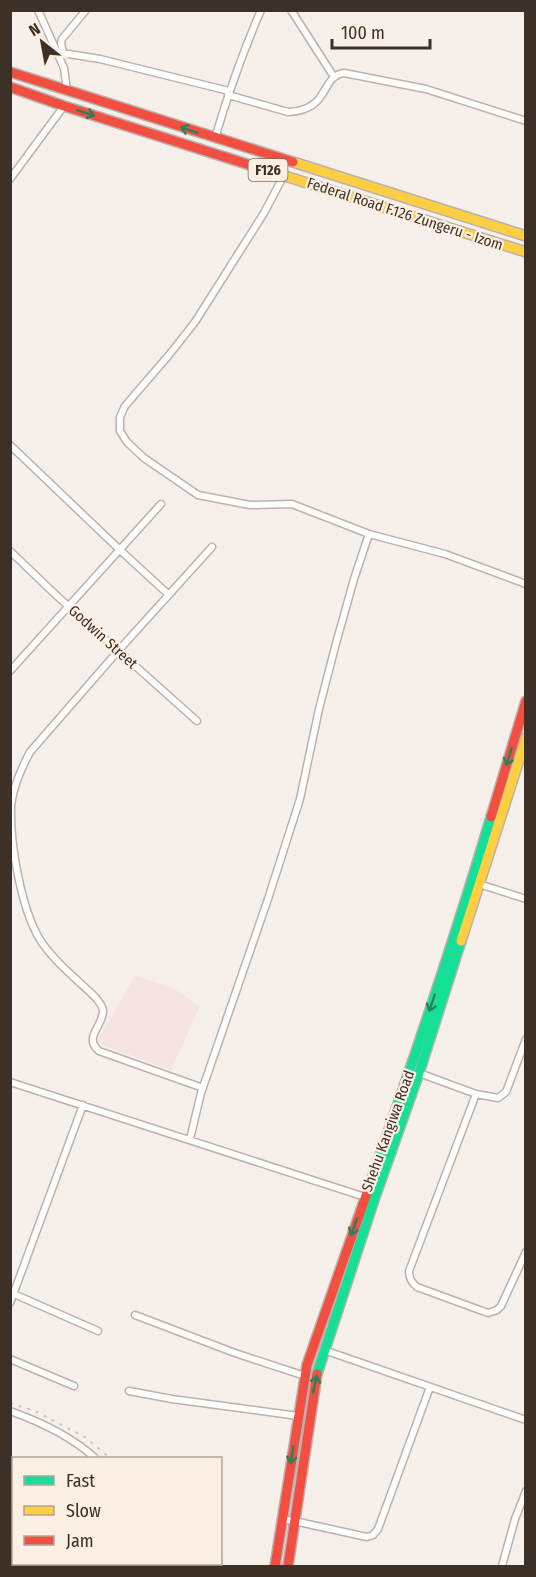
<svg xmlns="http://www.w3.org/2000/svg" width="536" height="1577" font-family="'Fira Sans Condensed',sans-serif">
<rect width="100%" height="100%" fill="#f7f0ea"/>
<path fill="#f6e4e2" d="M135,976l35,10 30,20 -29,64 -75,-27z"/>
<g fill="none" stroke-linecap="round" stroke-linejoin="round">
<defs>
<path id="street" d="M38,10l26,58 3,22
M291,10l43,67
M56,52l44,7 129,32
M63,53l-2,-10 1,-4 24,-29
M228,95l60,17c11,0 23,-4 30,-12 9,-10 11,-25 26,-27l82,16 100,32
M215,138c13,-44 28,-86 46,-128
M284,175l-20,38 -69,109 -26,33 -44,51 -5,11v14l7,11 17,16 54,37 52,10 42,-1 77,30 76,20 81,30
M10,179l54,-73
M10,445l110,105 49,45
M10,551l48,46 139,124
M10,671l151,-167
M479,884l47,15
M419,1073l57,21 22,4 8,-6 20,-53
M10,1082l355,115
M203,1088l-104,-37c-16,-14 4,-24 4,-40 0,-5 -4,-9 -7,-13 -18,-18 -44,-38 -57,-60 -18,-31 -29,-94 -28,-130 1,-19 10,-39 19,-56l88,-101 94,-104
M476,1094l-67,177c0,7 2,11 8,16l71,26 9,-3 4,-4 25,-54
M190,1139l11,-46 67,-194 32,-100 19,-90 16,-62 19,-68 15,-45
M14,1294l84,37
M10,1303l73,-198
M135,1315l100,38 70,23
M324,1350l202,70
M10,1359l64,27
M129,1391l43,8 126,17
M10,1411c31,11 61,25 85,47
M10,1501l4,3
M281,1519l13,2 73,16 6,-2 5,-6 52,-142
M10,1532l4,-1
M87,1564l1,2
M177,1564l2,2
M502,1566l13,-47 11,-28"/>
<path id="fast" d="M376,1167c41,-116 80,-232 115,-350
M317,1374l57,-174 45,-127 42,-132"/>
<path id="slow" d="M293,162l233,74
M250,165l276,87
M461,941l65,-203"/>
<path id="jam" d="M10,72l283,90
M10,87l54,19 186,59
M491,817l35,-116
M275,1566l32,-201 69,-198
M288,1566l29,-192"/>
</defs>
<use href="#street" stroke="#bab2ab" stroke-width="9"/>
<use href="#fast" stroke="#bab2ab" stroke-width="12"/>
<use href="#slow" stroke="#bab2ab" stroke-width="12"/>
<use href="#jam" stroke="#bab2ab" stroke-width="12"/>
<use href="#street" stroke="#fefdfc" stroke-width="6"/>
<use href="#fast" stroke="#16e098" stroke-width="9"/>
<use href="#slow" stroke="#ffcf43" stroke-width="9"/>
<use href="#jam" stroke="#f24e42" stroke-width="9"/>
<path stroke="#c7c4c2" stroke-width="2" stroke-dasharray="3 6" stroke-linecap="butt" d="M10,1403l25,8 50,26 25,21
M188,1564l1,2"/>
</g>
<defs><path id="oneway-shaft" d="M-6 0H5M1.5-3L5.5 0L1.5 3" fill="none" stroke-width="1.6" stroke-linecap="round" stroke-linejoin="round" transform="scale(1.5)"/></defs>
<g stroke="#2b805a">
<use href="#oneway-shaft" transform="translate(86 113) rotate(17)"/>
<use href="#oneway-shaft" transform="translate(189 130) rotate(-162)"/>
<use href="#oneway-shaft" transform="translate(509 757) rotate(107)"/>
<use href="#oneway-shaft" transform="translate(432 1003) rotate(108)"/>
<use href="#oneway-shaft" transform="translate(354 1227) rotate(109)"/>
<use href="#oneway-shaft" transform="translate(315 1384) rotate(-78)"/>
<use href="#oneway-shaft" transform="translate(292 1455) rotate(99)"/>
</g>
<g text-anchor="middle" stroke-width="4.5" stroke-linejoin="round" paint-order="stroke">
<rect fill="#fcf0e5" stroke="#766a60" stroke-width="1.5" x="248.5" y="159" width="39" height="22" rx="4.5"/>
<g font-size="14" font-weight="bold" fill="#3d3127">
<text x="268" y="175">F126</text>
</g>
<g font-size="15" fill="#3d3127" stroke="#fcf0e5">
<text transform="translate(405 214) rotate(18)" y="5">Federal Road F.126 Zungeru - Izom</text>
<text transform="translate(103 637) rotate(42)" y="5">Godwin Street</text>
<text transform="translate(388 1131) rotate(-70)" y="5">Shehu Kangiwa Road</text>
</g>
</g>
<rect width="536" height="1577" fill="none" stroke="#3d3127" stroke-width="24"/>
<rect x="12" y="1457" width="210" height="108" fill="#fcf0e5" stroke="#b0a499" stroke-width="1.5"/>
<rect x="24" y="1476" width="30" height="9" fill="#16e098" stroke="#b0a499" stroke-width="1.5"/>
<text x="66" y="1487" font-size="18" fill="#3d3127">Fast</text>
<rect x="24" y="1506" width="30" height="9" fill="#ffcf43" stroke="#b0a499" stroke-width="1.5"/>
<text x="66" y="1517" font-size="18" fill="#3d3127">Slow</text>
<rect x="24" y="1536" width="30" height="9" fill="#f24e42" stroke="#b0a499" stroke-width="1.5"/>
<text x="66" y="1547" font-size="18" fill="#3d3127">Jam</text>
<g transform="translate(42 42) rotate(329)" stroke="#fcf0e5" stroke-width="4.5" paint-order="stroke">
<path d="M0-4.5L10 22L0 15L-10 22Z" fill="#3d3127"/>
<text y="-9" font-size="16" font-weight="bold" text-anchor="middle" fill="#3d3127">N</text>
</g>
<path d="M332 39v9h98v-9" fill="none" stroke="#3d3127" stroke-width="3"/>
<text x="341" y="39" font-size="18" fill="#3d3127" stroke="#fcf0e5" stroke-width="4.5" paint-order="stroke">100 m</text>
</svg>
